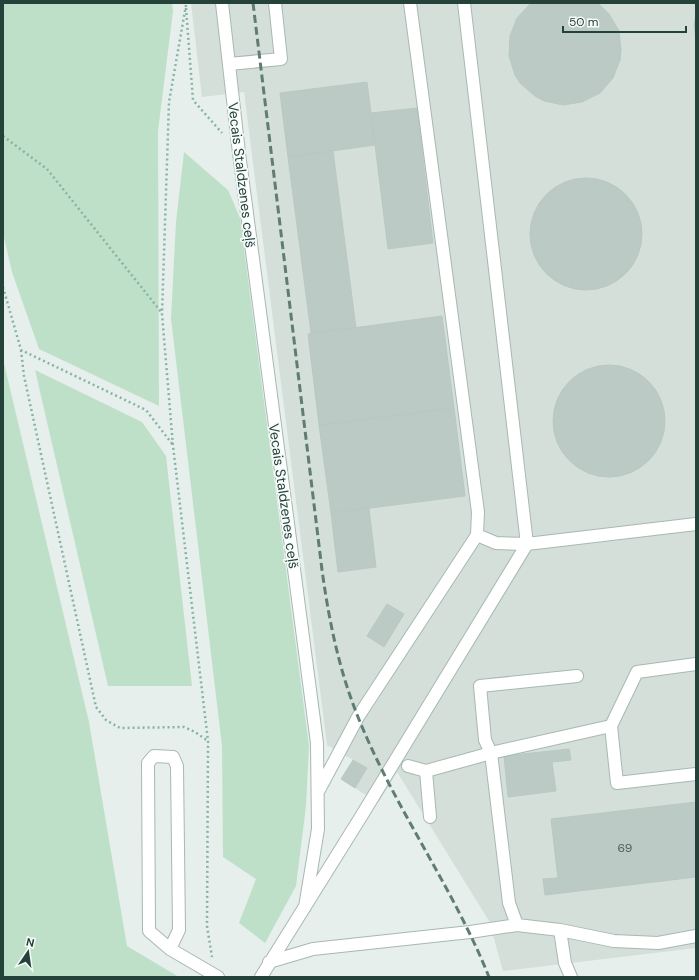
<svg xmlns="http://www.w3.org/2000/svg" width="699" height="980" font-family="'DM Sans',sans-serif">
<rect width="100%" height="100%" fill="#e6efeb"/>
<path fill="#d4dfda" d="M191,3h505v945l-193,23 -14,-50 -92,-149 -19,31 -23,-15 12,-20 -40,-23 -83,-653 -42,5z"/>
<path fill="#bfe0c8" d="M3,3h169l1,8 -15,120 1,275 -120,-57 -27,-77 -9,-39z
M184,152l44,38 12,28 69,528 -3,60 -10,80 -31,57 -26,-20 17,-44 -33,-22 -1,-111 -51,-427 5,-97z
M3,359l86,363 38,224 52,31h-176z
M35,370l107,52 24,34 26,230h-84z"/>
<path fill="#bbcac4" stroke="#b8c9c2" d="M531,3h67l11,11 10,17 2,19 -1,10 -7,18 -13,15 -18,9 -19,3 -19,-4 -9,-5 -15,-13 -5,-8 -6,-19 1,-20 7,-18z
M696,14v25l-2,-14z
M367,82l8,63 -87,12 -8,-64z
M417,108l16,135 -45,6 -17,-136z
M333,151l23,177 -45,5 -23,-176z
M530 234a56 56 0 1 1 112 0a56 56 0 1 1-112 0Z
M442,316l12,92 -135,17 -11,-91z
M553 421a56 56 0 1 1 112 0a56 56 0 1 1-112 0Z
M454,408l11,88 -134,17 -12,-88z
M369,508l7,59 -38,5 -7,-59z
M387,604l17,10 -20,33 -17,-11z
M569,749l2,11 -19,2 4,29 -48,6 -4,-41z
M353,760l14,8 -12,20 -14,-9z
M696,802v75l-151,18 -2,-16 15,-1 -7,-59z"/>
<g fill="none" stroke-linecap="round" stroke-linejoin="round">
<defs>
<path id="minor" d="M222,3l17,150 78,590 1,86 -13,78
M464,3l63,541 -31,-1 -19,-8
M229,64l52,-5 -6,-56
M611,726l26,-54 59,-8
M408,766l18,5 65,-18 120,-27 6,57 79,-9
M426,771l4,46
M319,790l39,-73 119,-182 1,-23 -68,-509
M517,925l-8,-22 -18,-150 -6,-13 -5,-54 97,-10
M560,930l5,33 6,14
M170,949l-21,-18 -1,-168 6,-7 19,1 4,9 2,164 -9,19 48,28
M269,962l44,-13 157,-17 47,-7 43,5 54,11 44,2 38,-7
M261,977l101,-162 165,-271 169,-20"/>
</defs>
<use href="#minor" stroke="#a8b8b2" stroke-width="14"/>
<path stroke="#86b3a5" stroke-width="2.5" stroke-dasharray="2 3" stroke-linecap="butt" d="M186,5l-17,97 -7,212 11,132 35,295 -1,185 5,31
M186,8l7,92 29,33
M3,136l44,33 115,144
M3,287l18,63 125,60 27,35
M21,350l3,26 72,331 10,13 14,8 64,-1 11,5 13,9"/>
<use href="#minor" stroke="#fff" stroke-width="12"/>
<path stroke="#5f7d75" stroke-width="3" stroke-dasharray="8 4" stroke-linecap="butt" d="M253,3l69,567c7,51 17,100 36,147 36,90 95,170 131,260"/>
</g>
<g text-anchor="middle" stroke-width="3.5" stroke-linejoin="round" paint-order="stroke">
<g font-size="12" fill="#4a645c">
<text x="625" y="852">69</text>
</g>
<g font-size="14" fill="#24423a" stroke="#f7fbf9">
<text transform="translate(242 175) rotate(83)" y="5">Vecais Staldzenes ceļš</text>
<text transform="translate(284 496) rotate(82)" y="5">Vecais Staldzenes ceļš</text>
</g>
</g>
<rect width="699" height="980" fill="none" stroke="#24423a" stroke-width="8"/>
<g transform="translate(28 952) rotate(13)" stroke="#f7fbf9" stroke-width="3" paint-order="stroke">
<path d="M0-3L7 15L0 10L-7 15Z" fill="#24423a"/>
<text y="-6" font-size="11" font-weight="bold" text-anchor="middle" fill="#24423a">N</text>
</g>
<path d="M563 26v6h123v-6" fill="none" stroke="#24423a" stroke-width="2"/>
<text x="569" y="26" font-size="12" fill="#24423a" stroke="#f7fbf9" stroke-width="3" paint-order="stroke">50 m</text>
</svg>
